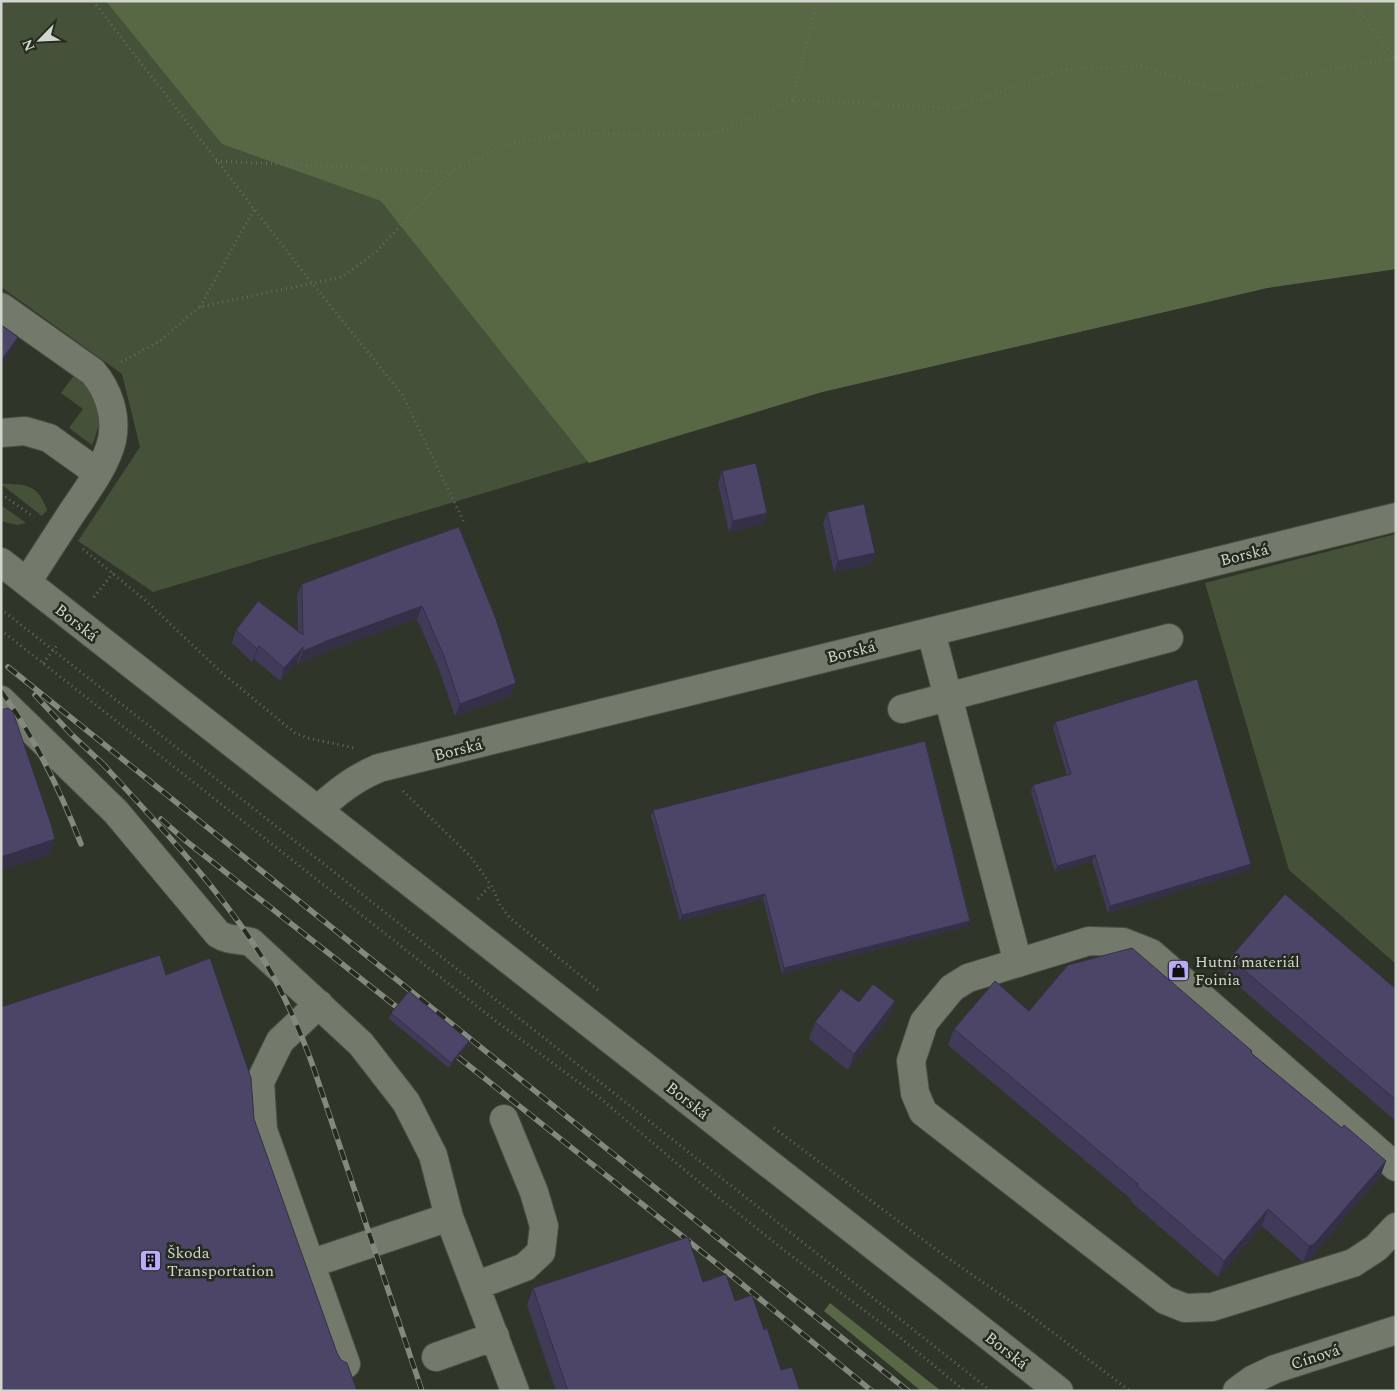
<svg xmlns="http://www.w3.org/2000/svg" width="1397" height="1392" font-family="Spectral,serif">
<rect width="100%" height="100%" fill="#2f3529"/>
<path fill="#46513a" d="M1,1h1395v268l-129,19 -445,104 -669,200 -75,-51 62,-94 -18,-73 -121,-87z
M75,374c23,23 31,39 17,71l-23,-17 14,-19 -22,-16z
M1,484c25,0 37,0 46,26l-5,6z
M1,505l25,18 -9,2 -16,-4z
M1396,534v430l-107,-94 -84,-287z"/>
<path fill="#586845" d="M106,1h1290v268l-129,19 -445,104 -233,71 -208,-262 -159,-57z
M830,1303l111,88h-20l-97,-80z"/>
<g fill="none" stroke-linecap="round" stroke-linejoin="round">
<defs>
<path id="minor" d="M1,307l92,65c15,18 24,43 19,68 -6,26 -27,53 -41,74 -15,23 -30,46 -44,68
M1,433l24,-2 24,7 49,35
M1,562l1058,829
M931,632l87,331
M1,700l115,112 102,122c11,7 21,5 33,8l110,102 45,58 27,53 16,62 66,174
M902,709l267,-71
M318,809c21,-18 35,-30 61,-41l1017,-251
M319,1004l-39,37 -20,41 3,48 83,234
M1396,1167l-245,-214 -28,-11 -34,-1 -121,37 -16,10 -28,34 -13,39 4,32 8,19 242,188 20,8 27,-1 141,-44 23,-15 20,-21
M310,1264l139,-47
M475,1286l50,-19 16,-15 3,-26 -10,-34 -30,-73
M436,1357l59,-21
M1237,1391l15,-11 23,-11 121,-39"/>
</defs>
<use href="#minor" stroke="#4b5046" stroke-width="30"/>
<path stroke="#666b60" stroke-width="3" stroke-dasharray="1 4" stroke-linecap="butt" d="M93,1l218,281 91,112 62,128
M1351,1l44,58
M793,100l162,8 107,-38 80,-4 72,24 181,-32
M216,161l234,11 55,-27 70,-12 136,2 82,-35 24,-99
M200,307l54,-98
M121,362l39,-21 39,-34 143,-30 34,-25 74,-80
M1,494l33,23
M83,549l62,51 76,72 74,61 13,5 46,10
M94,597l19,-24
M1,609l990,782
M1,630l496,392 103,76 88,75 97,78 112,84 68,56
M43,663l15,-19
M403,791l67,65 21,29 9,20 10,13 88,72
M478,899l13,-14
M774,1128l171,128 81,56 104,79"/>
<use href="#minor" stroke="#737a6c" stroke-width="28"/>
<defs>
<path id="rail" d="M8,667l900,724
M1,691c34,47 59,99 80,153
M35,695l36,39 34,32
M101,762c54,59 110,117 154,184 25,38 44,81 59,123l108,322
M161,819l25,22 212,167
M458,1057l273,218 141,116"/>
</defs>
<use href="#rail" stroke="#84897f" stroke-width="5.5"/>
<use href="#rail" stroke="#252b1f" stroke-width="4" stroke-dasharray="11" stroke-linecap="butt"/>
</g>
<path fill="#413b59" d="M722,471l41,53 -34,8 -11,-49z
M827,512l44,52 -37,8 -11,-49z
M393,550l123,133 -5,13 -56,20 -16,-47 -22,-50 -93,33 -26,12v-4l-18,21 -26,-22 -2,3 -20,-19 4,-13 62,1 -1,-35 5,-12z
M1055,722l196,142 -2,6 -141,43 -16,-52 -37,11 -24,-80 2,-7 34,-10 -14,-47z
M653,810l315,116 -186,48 -19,-75 -83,22 -29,-105z
M1230,958l166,31v132l-172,-147z
M895,1001l-6,16 -41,53 -39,-31 6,-17 44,-20z
M1029,1011l222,42 91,75 44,33 -6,16 -72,84 -5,1 -41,-36 -44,51 -87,-75 1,-2 -184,-155 6,-16z
M391,1013l76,33 -18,22 -60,-49z
M703,1282l61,48 17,40 19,21h-244l-29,-86 6,-17z"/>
<path fill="#353048" d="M18,337l-2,7 -15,21v-4z
M767,513l-4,11 -34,8 4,-11z
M875,553l-4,11 -37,8 4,-11z
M422,606l-5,13 -93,33 -26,12 5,-13 26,-11z
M259,646l-5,13 -2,3 5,-13z
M303,647l-5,13 -18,21 4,-13z
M516,683l-5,13 -56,20 5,-12z
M55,839l-6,16 -48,16v-14z
M1095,855l-3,6 -37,11 2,-6z
M1251,864l-2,6 -141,43 2,-7z
M765,894l-2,5 -83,22 2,-6z
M970,921l-2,5 -186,48 2,-6z
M895,1001l-6,16 -41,53 6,-16z
M469,1041l-2,5 -18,22 2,-5z
M1386,1161l-6,16 -72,84 -5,1 6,-16z
M1268,1209l-6,17 -44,51 6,-16z"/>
<path fill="#4c4567" stroke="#353048" d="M1,325l17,12 -17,24z
M756,463l11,50 -34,8 -11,-50z
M864,504l11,49 -37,8 -11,-49z
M459,527l37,92 20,64 -56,21 -16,-48 -22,-50 -93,34 -26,11v-4l-19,21 -25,-22 -2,3 -21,-19 22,-29 45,34 -1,-51 91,-34z
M1197,679l54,185 -141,42 -15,-51 -38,11 -24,-81 38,-11 -16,-52z
M8,708l5,4 38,112 4,15 -54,18v-147z
M925,741l45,180 -186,47 -19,-74 -83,21 -29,-105z
M1285,894l111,95v111l-166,-142z
M1132,948l120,103 -1,2 91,75 2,-3 42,36 -72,83 -5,2 -41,-37 -44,52 -87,-75 1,-2 -184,-155 41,-48 34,30 39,-46z
M160,955l6,20 44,-17 41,120 3,41 83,234 4,7 6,3 10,28h-356v-384z
M873,984l22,17 -41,53 -39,-32 26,-33 18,13z
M409,991l60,50 -18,22 -60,-50z
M688,1237l15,45 23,-8 9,27 17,-6 12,35 3,-2 14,42 11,-3 8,24h-232l-35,-103z"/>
<defs>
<symbol id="shop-square" viewBox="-11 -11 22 22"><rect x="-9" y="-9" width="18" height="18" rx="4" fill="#bbaaf6" stroke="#252b1f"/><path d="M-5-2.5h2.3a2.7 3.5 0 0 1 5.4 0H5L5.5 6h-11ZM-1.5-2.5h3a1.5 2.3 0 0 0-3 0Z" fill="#111"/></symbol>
<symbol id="building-square" viewBox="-11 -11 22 22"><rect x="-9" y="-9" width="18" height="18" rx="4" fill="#bbaaf6" stroke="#252b1f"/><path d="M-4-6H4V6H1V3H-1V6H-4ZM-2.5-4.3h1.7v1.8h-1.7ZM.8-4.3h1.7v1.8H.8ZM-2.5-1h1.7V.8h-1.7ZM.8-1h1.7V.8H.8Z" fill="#111"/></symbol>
</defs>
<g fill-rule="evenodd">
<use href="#shop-square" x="1166" y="958" width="25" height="25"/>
<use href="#building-square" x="138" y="1248" width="25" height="25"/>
</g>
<g text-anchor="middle" stroke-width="5" stroke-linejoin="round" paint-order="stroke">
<g font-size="16" fill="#d2d6ce" stroke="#252b1f">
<text transform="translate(1244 554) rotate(-14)" y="6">Borská</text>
<text transform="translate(77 622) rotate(38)" y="6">Borská</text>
<text transform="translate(851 651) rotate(-14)" y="6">Borská</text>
<text transform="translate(458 749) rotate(-14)" y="6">Borská</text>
<text transform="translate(688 1100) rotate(38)" y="6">Borská</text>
<text transform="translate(1007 1350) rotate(38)" y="6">Borská</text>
<text transform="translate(1315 1356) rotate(-18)" y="6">Cínová</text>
</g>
<g font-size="16" fill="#d2d6ce" stroke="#252b1f" text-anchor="start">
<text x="1195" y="967">Hutní materiál<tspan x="1195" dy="18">Foinia</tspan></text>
<text x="167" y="1258">Škoda<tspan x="167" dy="18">Transportation</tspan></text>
</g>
</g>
<rect width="1397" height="1392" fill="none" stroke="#d2d6ce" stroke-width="5"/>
<g transform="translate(40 40) rotate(246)" stroke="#252b1f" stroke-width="4" paint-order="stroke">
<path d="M0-4L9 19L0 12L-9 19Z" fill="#d2d6ce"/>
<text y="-8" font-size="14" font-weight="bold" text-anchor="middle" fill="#d2d6ce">N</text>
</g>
</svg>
